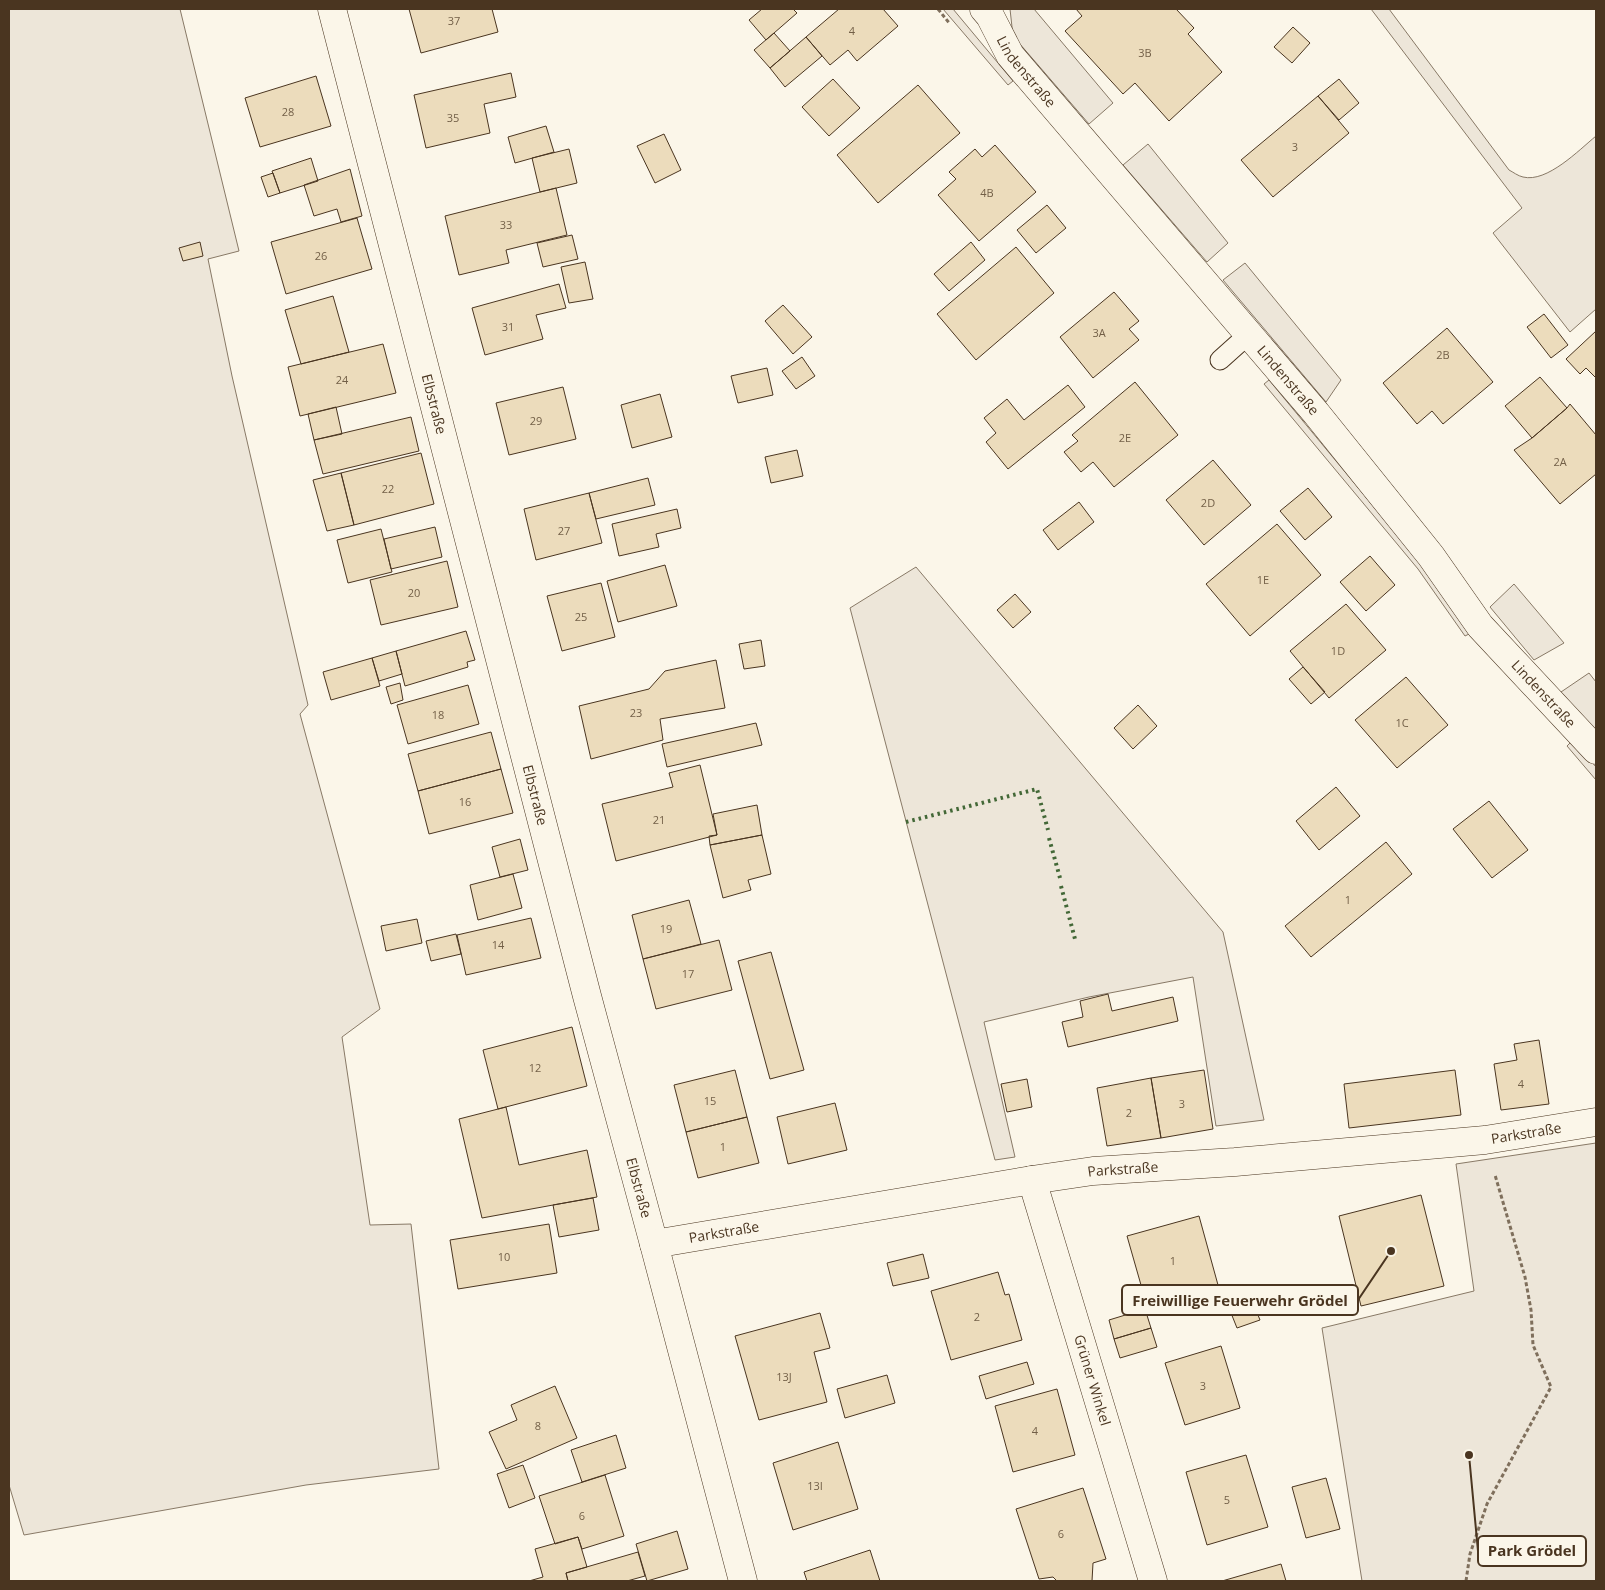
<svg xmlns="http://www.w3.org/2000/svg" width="1605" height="1590" font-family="'Open Sans',sans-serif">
<rect width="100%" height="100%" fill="#fbf6e9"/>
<path fill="#ede6d9" stroke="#887966" d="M9,9h171l59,242 -31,8 24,117 76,329 -8,9 80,295 -38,28 28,188 41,-1 28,245 -133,16 -282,50 -15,-50z
M943,9h10l60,72 -5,4z
M1010,9h24l79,94 -24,21 -76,-88z
M1371,9h18l120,161c4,2 9,6 14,7 24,6 56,-27 73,-41v173l-26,23 -77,-99 29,-25z
M1148,144l80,99 -21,19 -84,-97z
M1245,263l96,117 -15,22 -103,-122z
M1269,380l153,185 47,69 -4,2 -47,-67 -154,-185z
M916,567l307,365 41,188 -48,6 -23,-149 -104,20 -105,25 31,135 -20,3 -145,-552z
M1514,584l50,59 -30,17 -44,-53z
M1589,673l7,9v50l-35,-40z
M1573,740l23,27v13l-29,-34z
M1596,1143v438h-234l-40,-253 152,-37 -18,-127z"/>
<path fill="#ecdcbc" stroke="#4a3520" d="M409,9h83l6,23 -77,21z
M762,9h31l4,4 -31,27 -17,-20z
M839,9h44l15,17 -41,35 -9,-11 -18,15 -24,-28z
M1076,9h100l18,19 -6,6 34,38 -53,49 -34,-38 -12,11 -58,-63 17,-15z
M1293,27l17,16 -18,20 -18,-16z
M774,33l16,18 -20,17 -16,-18z
M806,37l16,19 -37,31 -15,-19z
M511,73l5,24 -32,7 6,29 -64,15 -12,-53z
M316,76l15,50 -71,21 -15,-49z
M833,79l27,29 -31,28 -27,-29z
M1339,79l20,24 -20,17 -21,-24z
M918,85l42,48 -82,70 -41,-48z
M1318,96l31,37 -76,64 -32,-37z
M546,126l8,26 -39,11 -7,-26z
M664,134l17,36 -26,13 -18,-37z
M995,145l41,47 -57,49 -41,-46 18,-16 -7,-7 26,-23 7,8z
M569,149l8,34 -37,9 -8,-34z
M311,158l7,23 -38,12 -8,-22z
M350,169l12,47 -21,6 -4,-13 -23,7 -10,-31z
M273,173l7,20 -12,4 -7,-20z
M556,188l11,47 -61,15 3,13 -50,12 -14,-59z
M1047,205l19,23 -30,25 -19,-23z
M357,218l15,51 -86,25 -15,-52z
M572,235l6,24 -35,8 -6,-24z
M200,242l3,14 -20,5 -4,-13z
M971,242l14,18 -36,31 -15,-17z
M1016,247l38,46 -78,67 -39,-46z
M585,262l8,37 -24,4 -8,-36z
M559,284l7,24 -30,7 7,24 -58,16 -13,-47z
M1114,292l25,29 -10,8 10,11 -46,38 -33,-41z
M333,296l16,56 -48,12 -16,-54z
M783,305l29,32 -19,17 -28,-33z
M1544,314l24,31 -17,13 -24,-31z
M1447,328l46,54 -50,42 -11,-13 -15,13 -34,-41z
M1596,331v47l-10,-10 -6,6 -14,-15z
M383,344l13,49 -96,23 -12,-49z
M802,357l13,19 -19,13 -14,-18z
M767,368l6,27 -35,8 -7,-27z
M1540,377l27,31 -35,30 -27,-32z
M1135,382l43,53 -64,52 -21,-25 -12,10 -17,-20 14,-11 -6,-6z
M1068,385l17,22 -77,62 -22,-27 10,-9 -12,-15 23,-19 17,21z
M563,387l13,52 -67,16 -13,-52z
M660,394l12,43 -40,11 -11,-43z
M1570,404l26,31v39l-36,30 -46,-54 18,-12 35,-30z
M336,407l6,27 -28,6 -6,-26z
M411,417l8,34 -96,23 -9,-34z
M797,450l6,26 -32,7 -6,-26z
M421,453l13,51 -80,21 -13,-52z
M1213,460l38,45 -47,40 -38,-45z
M341,473l13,52 -27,6 -14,-51z
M648,478l7,27 -59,14 -7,-26z
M1308,488l24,29 -27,23 -25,-29z
M589,493l13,50 -66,17 -12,-51z
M1079,502l15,20 -36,28 -15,-20z
M677,509l4,19 -25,6 3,13 -40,9 -7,-32z
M1277,524l44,51 -71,61 -44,-52z
M435,527l7,30 -51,12 -7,-30z
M381,529l11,43 -44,11 -11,-43z
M1370,556l25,29 -29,26 -26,-29z
M447,561l11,46 -77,18 -11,-45z
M665,565l12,41 -59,16 -11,-41z
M601,583l14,54 -53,14 -15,-55z
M1015,594l16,18 -18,16 -16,-18z
M1346,604l40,46 -57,48 -39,-47z
M466,631l9,29 -8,2 1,5 -63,19 -9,-35z
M761,640l4,26 -21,3 -5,-25z
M396,651l6,23 -23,7 -7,-23z
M372,658l8,28 -49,14 -8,-28z
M716,660l9,48 -65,11 3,21 -72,19 -12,-53 70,-17 16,-18z
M1303,667l22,25 -14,12 -22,-25z
M1406,677l42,48 -51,43 -42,-48z
M400,683l3,17 -12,4 -5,-17z
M468,685l11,39 -71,20 -11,-39z
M1138,705l19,21 -24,23 -19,-21z
M756,723l6,22 -95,22 -5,-23z
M491,732l10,37 -83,22 -10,-37z
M700,765l17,70 -101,26 -14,-57 71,-17 -4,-14z
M501,769l12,44 -84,21 -11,-43z
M1336,787l24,29 -41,34 -23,-29z
M1489,801l39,49 -36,28 -39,-49z
M757,805l5,30 -52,10 -1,-9 8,-1 -4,-21z
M762,835l9,39 -23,6 3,10 -28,8 -13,-53z
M520,839l8,31 -28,7 -8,-30z
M1386,842l26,32 -101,83 -26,-31z
M513,874l9,34 -44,12 -8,-35z
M689,900l12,44 -58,15 -11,-44z
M531,918l10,40 -75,17 -9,-40z
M417,919l5,24 -36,8 -5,-25z
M456,934l5,20 -30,7 -5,-20z
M719,940l13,50 -76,19 -13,-50z
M771,952l33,118 -34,9 -32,-118z
M1108,994l4,17 61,-14 5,24 -110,26 -6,-25 21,-5 -3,-16z
M572,1027l15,59 -89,23 -15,-59z
M1539,1040l10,64 -48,6 -7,-46 23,-4 -3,-16z
M735,1070l12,47 -61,15 -12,-47z
M1204,1070l9,59 -52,9 -10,-60z
M1455,1070l6,45 -112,13 -5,-44z
M1151,1078l10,60 -54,8 -10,-58z
M1027,1079l5,28 -25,5 -6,-28z
M835,1103l12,47 -59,14 -11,-47z
M506,1107l13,58 68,-15 10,47 -115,21 -23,-99z
M747,1117l12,46 -61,15 -12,-46z
M1421,1195l23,91 -83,20 -22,-90z
M593,1198l6,32 -40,7 -6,-32z
M1199,1216l19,69 -71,21 -20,-70z
M549,1224l8,49 -99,16 -8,-49z
M923,1254l6,24 -36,8 -6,-23z
M998,1272l7,23 4,-1 13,46 -71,20 -20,-69z
M1252,1300l8,20 -23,8 -8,-20z
M1145,1309l6,19 -37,11 -5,-19z
M820,1313l10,35 -16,4 13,50 -68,18 -24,-84z
M1151,1328l6,19 -37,11 -6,-19z
M1221,1346l19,62 -55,17 -20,-62z
M1027,1362l7,22 -48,15 -7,-23z
M887,1375l8,28 -50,15 -8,-29z
M555,1386l22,52 -71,31 -17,-37 28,-12 -6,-15z
M1057,1389l18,66 -62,17 -18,-66z
M616,1435l10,33 -44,14 -11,-32z
M838,1442l20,67 -65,21 -20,-67z
M1246,1455l22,72 -61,18 -21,-73z
M523,1465l12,33 -26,10 -12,-34z
M605,1475l19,61 -42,13 -4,-12 -23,7 -16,-48z
M1326,1478l14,51 -34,9 -14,-51z
M1083,1488l23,71 -13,4 -1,18h-35l-4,-4 -14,2 -23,-70z
M677,1531l11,38 -41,12 -11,-37z
M578,1537l9,30 -21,6 2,8h-39l14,-4 -8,-28z
M870,1550l10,31h-73l-3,-9z
M638,1552l7,24 -18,5h-59l-2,-8z
M1281,1564l5,17h-64z"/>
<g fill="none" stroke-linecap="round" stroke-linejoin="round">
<defs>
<path id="lane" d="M1220,360l29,-26"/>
<g id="street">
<path id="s1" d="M332,9l255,987 67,248 89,337"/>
<path id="s2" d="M984,9l6,7 20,39 306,358 115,143 49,70 116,124"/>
<path id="s3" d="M1032,1180l121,401"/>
<path id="s4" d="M654,1244l378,-64 61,-9 142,-9 250,-22 111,-18"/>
</g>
</defs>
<use href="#lane" stroke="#4a3520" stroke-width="21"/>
<use href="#street" stroke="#4a3520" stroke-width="29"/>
<path stroke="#7f6f5c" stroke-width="3" stroke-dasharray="4 2.5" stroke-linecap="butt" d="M938,9l12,15
M1466,1581l4,-27 17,-50 64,-117 -18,-42 -2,-35 -6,-33 -30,-102"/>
<use href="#lane" stroke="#fbf6e9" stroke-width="19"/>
<use href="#street" stroke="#fbf6e9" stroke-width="28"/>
<path stroke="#436837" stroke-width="4" stroke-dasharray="2.5 4" stroke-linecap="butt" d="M906,822l131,-33 11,41
M1049,838l11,40
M1061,886l14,53"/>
</g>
<g text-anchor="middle" stroke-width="4" stroke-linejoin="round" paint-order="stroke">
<g font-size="11" fill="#725f47">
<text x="454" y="25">37</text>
<text x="852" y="35">4</text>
<text x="1145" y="57">3B</text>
<text x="288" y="116">28</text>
<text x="453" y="122">35</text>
<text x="1295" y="151">3</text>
<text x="987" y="197">4B</text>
<text x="506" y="229">33</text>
<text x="321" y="260">26</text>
<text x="508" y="331">31</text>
<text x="1099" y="337">3A</text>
<text x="1443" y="359">2B</text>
<text x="342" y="384">24</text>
<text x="536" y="425">29</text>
<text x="1125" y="442">2E</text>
<text x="1560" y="466">2A</text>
<text x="388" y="493">22</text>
<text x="1208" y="507">2D</text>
<text x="564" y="535">27</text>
<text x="1263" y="584">1E</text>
<text x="414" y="597">20</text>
<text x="581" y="621">25</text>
<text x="1338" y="655">1D</text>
<text x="636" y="717">23</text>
<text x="438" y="719">18</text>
<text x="1402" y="727">1C</text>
<text x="465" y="806">16</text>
<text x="659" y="824">21</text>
<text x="1348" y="904">1</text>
<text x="666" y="933">19</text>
<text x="498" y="949">14</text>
<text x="688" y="978">17</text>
<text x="535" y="1072">12</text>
<text x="1521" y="1088">4</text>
<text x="710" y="1105">15</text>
<text x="1182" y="1108">3</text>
<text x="1129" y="1117">2</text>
<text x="723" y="1151">1</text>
<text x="504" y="1261">10</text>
<text x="1173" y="1265">1</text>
<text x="977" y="1321">2</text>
<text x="784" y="1381">13J</text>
<text x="1203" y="1390">3</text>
<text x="538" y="1430">8</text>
<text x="1035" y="1435">4</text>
<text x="815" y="1490">13I</text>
<text x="1227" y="1504">5</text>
<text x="582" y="1520">6</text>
<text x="1061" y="1538">6</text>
</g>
<g font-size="14" fill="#4a3520" stroke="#fbf6e9">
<text dy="5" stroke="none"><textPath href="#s2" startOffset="76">Lindenstraße</textPath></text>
<text dy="5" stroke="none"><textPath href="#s2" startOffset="481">Lindenstraße</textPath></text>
<text dy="5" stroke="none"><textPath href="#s1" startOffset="408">Elbstraße</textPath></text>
<text dy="5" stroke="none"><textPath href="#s2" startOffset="886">Lindenstraße</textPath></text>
<text dy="5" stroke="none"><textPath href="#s1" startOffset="812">Elbstraße</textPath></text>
<text dy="5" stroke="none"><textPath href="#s4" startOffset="880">Parkstraße</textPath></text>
<text dy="5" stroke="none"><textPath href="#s4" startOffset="475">Parkstraße</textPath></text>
<text dy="5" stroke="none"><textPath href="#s1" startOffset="1218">Elbstraße</textPath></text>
<text dy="5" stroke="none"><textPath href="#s4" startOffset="71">Parkstraße</textPath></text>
<text dy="5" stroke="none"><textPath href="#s3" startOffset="209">Grüner Winkel</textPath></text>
</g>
</g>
<path fill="none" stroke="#4a3520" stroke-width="2" d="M1391 1251L1358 1300M1469 1455L1478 1551"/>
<g fill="#4a3520" stroke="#fbf6e9" stroke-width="2">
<circle cx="1391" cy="1251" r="5"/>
<circle cx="1469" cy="1455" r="5"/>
</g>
<g fill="#fbf6e9" stroke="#4a3520" stroke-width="2">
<rect x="1122" y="1285" width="236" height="30" rx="5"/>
<rect x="1478" y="1536" width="108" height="30" rx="5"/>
</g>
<g font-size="15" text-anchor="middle" font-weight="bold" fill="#4a3520">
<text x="1240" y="1306">Freiwillige Feuerwehr Grödel</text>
<text x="1532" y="1556">Park Grödel</text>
</g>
<rect width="1605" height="1590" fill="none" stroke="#4a3520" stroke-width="20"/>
</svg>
